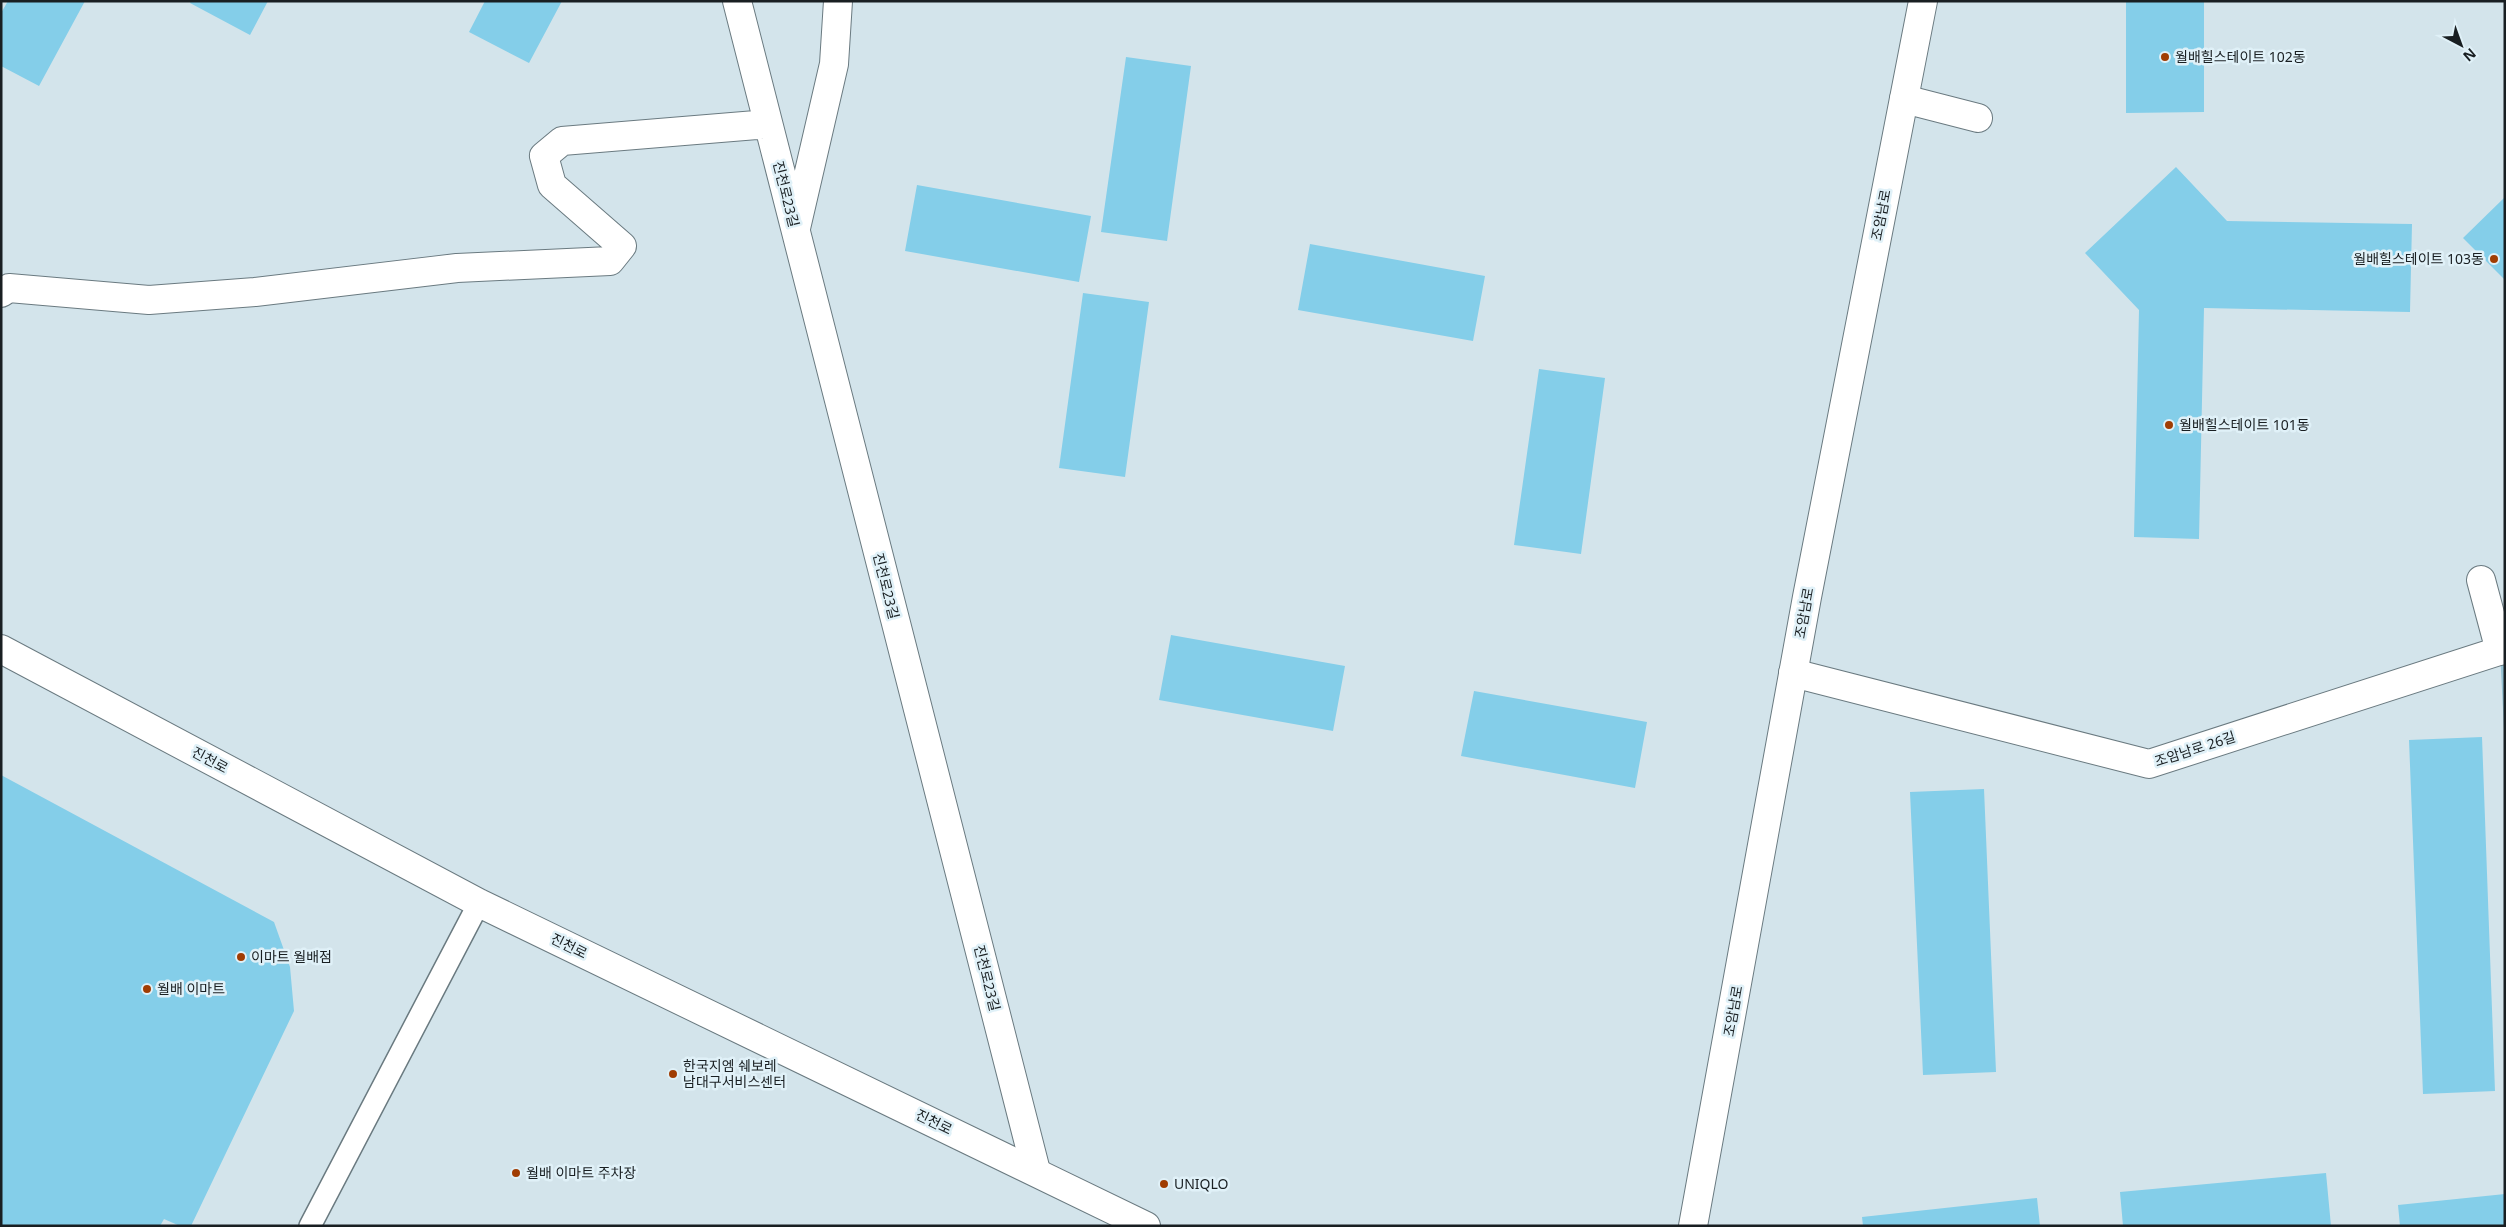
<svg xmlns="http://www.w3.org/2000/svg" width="2506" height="1227" font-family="'Noto Sans','Noto Sans KR',sans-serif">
<rect width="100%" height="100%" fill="#d3e4eb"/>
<path fill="#97c3d3" d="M2505,649v100l-5,-98z"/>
<path fill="#84cee9" d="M8,1h77l-46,85 -38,-20v-53z
M191,1h77l-18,34 -60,-32z
M485,1h77l-33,62 -60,-31z
M2126,1h78v111l-78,1z
M1126,57l65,9 -24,175 -66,-9z
M2176,167l51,54 185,3 -2,88 -206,-4 -5,231 -65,-2 5,-227 -54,-57z
M917,185l174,31 -12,66 -174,-31z
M2505,197v83l-42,-42z
M1310,244l175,32 -12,65 -175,-31z
M1083,293l66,9 -24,175 -66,-9z
M1539,369l66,9 -24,176 -67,-9z
M1171,635l174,31 -12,65 -174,-31z
M1474,691l173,31 -12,66 -174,-32z
M2482,737l13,354 -72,3 -14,-354z
M1,775l273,147 16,45 4,44 -103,215h-11l-16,-7 -4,7h-159z
M1984,789l12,283 -73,3 -13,-283z
M2326,1173l5,53h-208l-3,-34z
M2505,1194v32h-105l-2,-21z
M2037,1198l3,28h-177l-1,-9z"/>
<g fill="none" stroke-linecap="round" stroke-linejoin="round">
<defs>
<path id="lane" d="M310,1226l169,-323"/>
<path id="street" d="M737,1l299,1170
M1904,99l74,19
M796,228l38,-164 4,-63
M1,293l8,-5 140,12 106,-8 202,-24 153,-7 12,-15 -70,-61 -8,-29 18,-15 206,-17
M2481,580l19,71
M1793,673l356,91 356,-115"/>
<path id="secondary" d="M1,649l478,254 667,323
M1693,1226l114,-629 116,-596"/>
</defs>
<use href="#lane" stroke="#6a7a80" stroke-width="24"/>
<use href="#street" stroke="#6a7a80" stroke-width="30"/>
<use href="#secondary" stroke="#6a7a80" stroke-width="30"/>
<use href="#lane" stroke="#fff" stroke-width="21"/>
<use href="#street" stroke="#fff" stroke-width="28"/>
<use href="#secondary" stroke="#fff" stroke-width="28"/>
</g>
<g fill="#a03d03" stroke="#e0f1f8" stroke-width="2">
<circle cx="2165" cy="57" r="5"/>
<circle cx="2494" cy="259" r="5"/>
<circle cx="2169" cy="425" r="5"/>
<circle cx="241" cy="957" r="5"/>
<circle cx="147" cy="989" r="5"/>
<circle cx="673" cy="1074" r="5"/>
<circle cx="516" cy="1173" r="5"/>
<circle cx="1164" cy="1184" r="5"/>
</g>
<g text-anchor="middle" stroke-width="5" stroke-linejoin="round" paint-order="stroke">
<g font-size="14" fill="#191f22" stroke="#e0f1f8" text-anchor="start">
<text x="2175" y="62">월배힐스테이트 102동</text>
<text x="2484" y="264" text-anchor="end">월배힐스테이트 103동</text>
<text x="2179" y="430">월배힐스테이트 101동</text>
<text x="251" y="962">이마트 월배점</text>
<text x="157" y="994">월배 이마트</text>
<text x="683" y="1071">한국지엠 쉐보레<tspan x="683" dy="16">남대구서비스센터</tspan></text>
<text x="526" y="1178">월배 이마트 주차장</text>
<text x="1174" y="1189">UNIQLO</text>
</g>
<g font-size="14" fill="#191f22" stroke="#e0f1f8">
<text transform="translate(786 194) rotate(76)" y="5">진천로23길</text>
<text transform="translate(1881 215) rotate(-79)" y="5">조암남로</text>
<text transform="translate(886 586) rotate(76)" y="5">진천로23길</text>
<text transform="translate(1804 613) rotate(-80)" y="5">조암남로</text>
<text transform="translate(2195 749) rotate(-18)" y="5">조암남로 26길</text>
<text transform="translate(210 760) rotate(28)" y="5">진천로</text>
<text transform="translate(569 946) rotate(26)" y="5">진천로</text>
<text transform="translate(987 978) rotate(76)" y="5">진천로23길</text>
<text transform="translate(1733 1011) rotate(-80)" y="5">조암남로</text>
<text transform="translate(934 1122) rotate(26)" y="5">진천로</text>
</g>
</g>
<rect width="2506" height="1227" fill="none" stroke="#191f22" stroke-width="5"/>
<g transform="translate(2461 45) rotate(139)" stroke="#e0f1f8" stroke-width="4" paint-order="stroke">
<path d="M0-4L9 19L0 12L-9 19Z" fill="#191f22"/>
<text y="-8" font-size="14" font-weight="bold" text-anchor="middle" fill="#191f22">N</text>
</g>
</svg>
